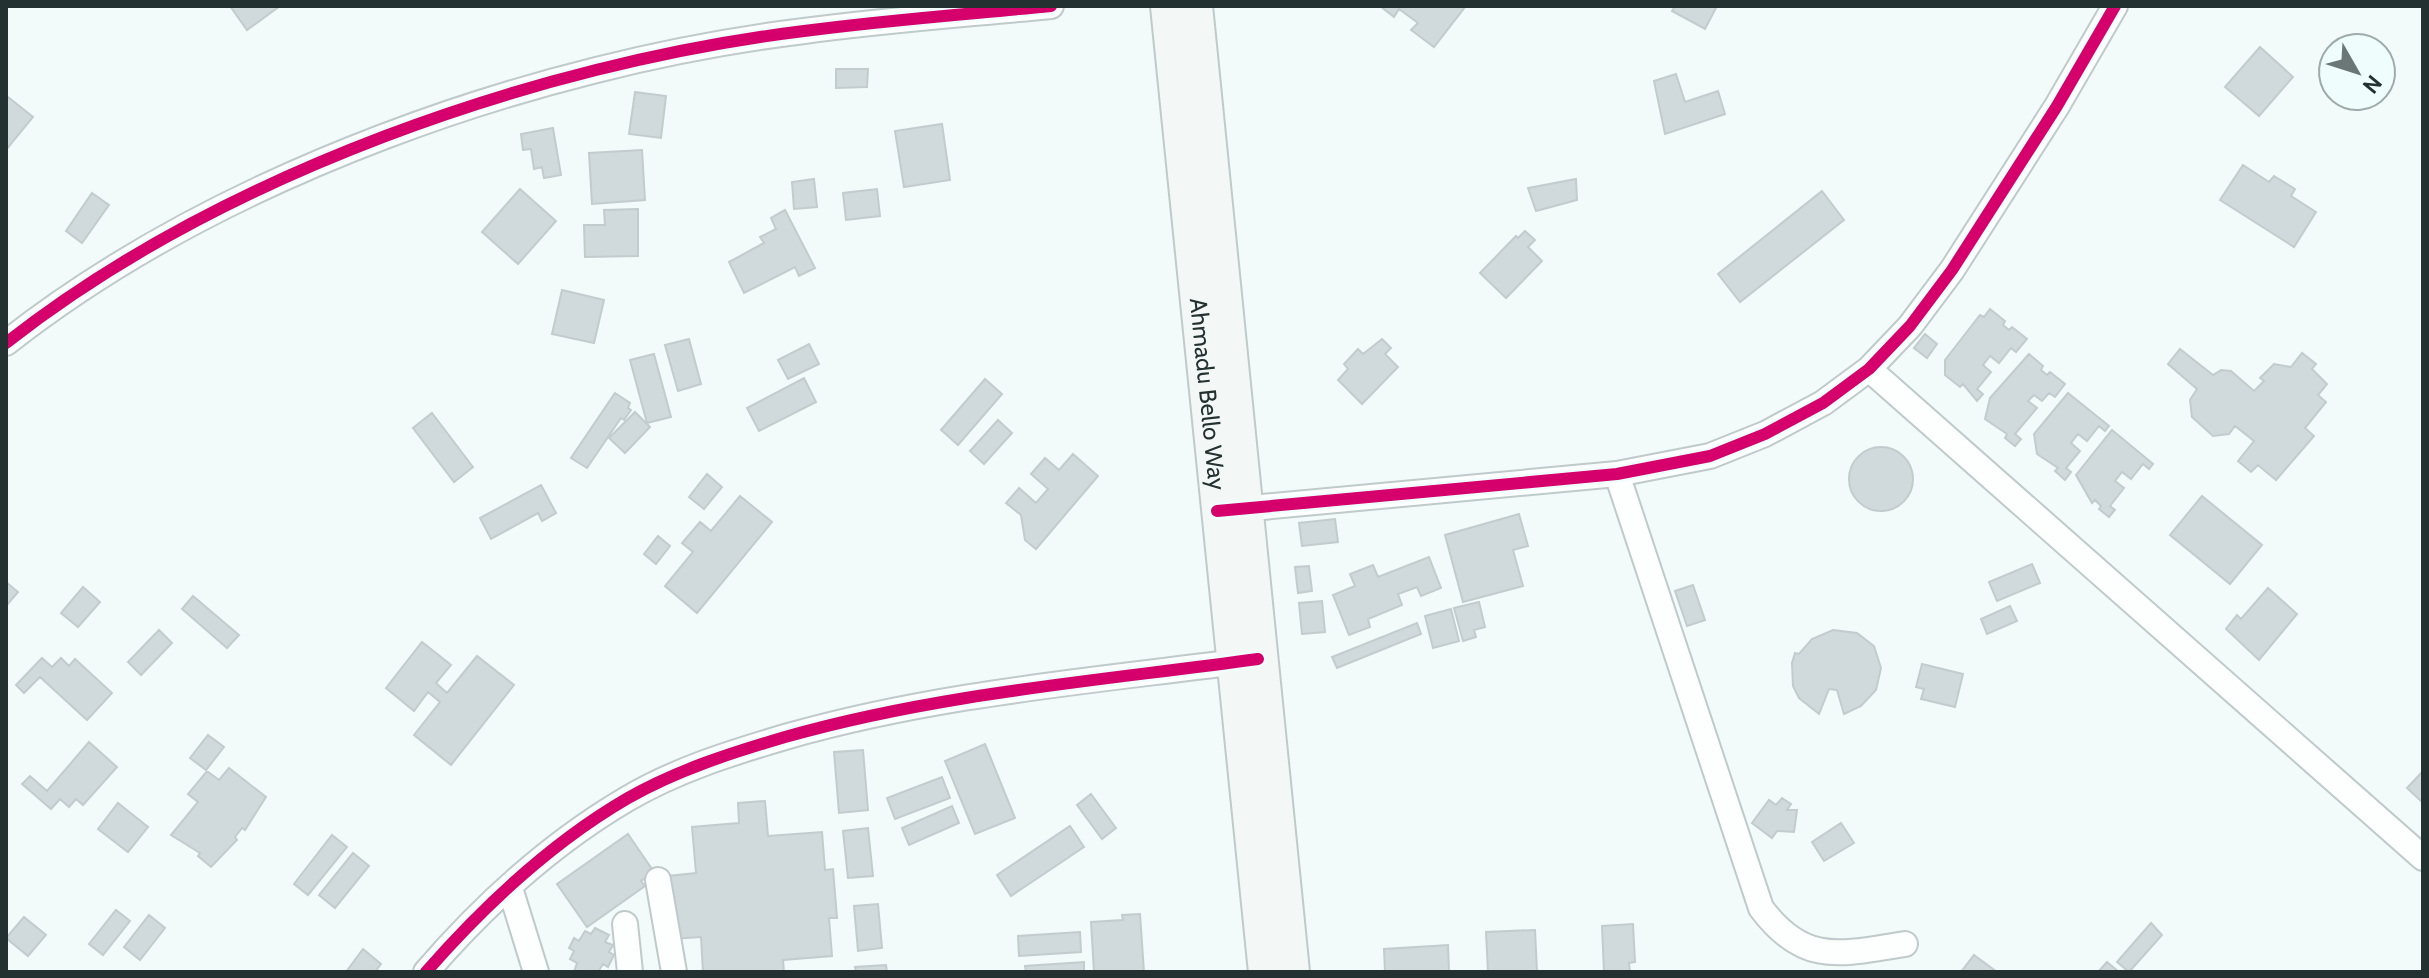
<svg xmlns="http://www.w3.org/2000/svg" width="2429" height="978" font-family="Cabin,sans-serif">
<rect width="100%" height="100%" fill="#f2fafa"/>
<path fill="#d0dadd" stroke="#c2ccce" stroke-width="2" d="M230,6h50l-33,24z
M1380,6h84l1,1 -31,40 -23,-17 7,-7 -19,-14 -5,8z
M1675,6h42l-12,23 -33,-18z
M2260,47l33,30 -34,39 -34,-29z
M836,69h32l-1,18 -31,1z
M1676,74l9,28 33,-11 7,23 -60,20 -11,-53z
M635,92l31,4 -5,42 -32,-4z
M8,97l25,20 -27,33v-50z
M942,124l8,56 -46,7 -9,-56z
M553,128l8,47 -17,3 -2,-11 -8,2 -3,-20 -8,1 -2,-16z
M642,150l3,50 -53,4 -3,-51z
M2243,165l26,17 5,-6 21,13 -4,7 25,16 -22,35 -74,-47z
M814,179l3,28 -23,2 -2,-27z
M1576,179l1,21 -41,11 -8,-23z
M520,189l36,32 -38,43 -36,-32z
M877,189l3,27 -34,4 -3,-27z
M1822,191l22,29 -104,82 -22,-28z
M92,193l17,12 -27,38 -16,-12z
M638,209v47l-53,1 -1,-32h21l-1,-15z
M785,210l30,58 -16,8 -4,-9 -51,26 -15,-31 35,-19 -4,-6 16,-8 -5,-11z
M1525,231l10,9 -7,7 14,14 -36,37 -26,-25 36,-37 2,2z
M562,290l42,10 -10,43 -42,-9z
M1990,309l15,12 -2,4 6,5 3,-3 15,12 -11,13 -5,-4 -12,15 -9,-7 -7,9 8,7 -14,17 6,5 -6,7 -14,-17 -3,3 -15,-12v-15l35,-45 4,2z
M1925,334l12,10 -10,14 -13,-10z
M689,339l12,45 -23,7 -13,-46z
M1382,339l9,9 -6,6 13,13 -36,37 -24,-24 10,-11 -4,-5 14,-15 5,5z
M809,344l10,20 -31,15 -10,-19z
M2180,349l33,26 8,-5 10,1 23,20 10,-10 -4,-3 14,-14 17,3 11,-14 14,11 -4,5 15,15 -9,11 8,7 -21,26 9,8 -38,44 -18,-15 -7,7 -13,-11 16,-20 -19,-15 -6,8 -16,2 -21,-19 -2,-17 7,-11 -29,-25z
M654,354l17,63 -24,6 -17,-63z
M2029,354l14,12 -2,4 6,5 3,-3 15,12 -10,13 -6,-4 -7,8 -8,-6 -6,6 9,7 -22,26 6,5 -6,7 -10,-8 2,-4 -22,-15 5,-21z
M804,378l12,24 -57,29 -12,-23z
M985,379l17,15 -44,51 -17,-15z
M615,393l15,10 -2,5 3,2 -7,10 -3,-2 -34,50 -16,-10z
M2068,393l41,33 -4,5 -6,-5 -12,15 -9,-7 -7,9 9,8 -14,17 5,4 -6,8 -10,-9 3,-3 -21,-14 -3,-20z
M635,412l15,15 -25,26 -16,-15z
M432,413l41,54 -19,15 -41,-54z
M998,420l14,13 -28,31 -14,-13z
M2112,430l41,34 -4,5 -6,-5 -12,15 -9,-7 -7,9 9,7 -14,18 5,4 -6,7 -10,-8 2,-3 -6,-6 -3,3 -16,-28z
M1849 479a32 32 0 1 1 64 0a32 32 0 1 1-64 0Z
M1073,454l25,22 -62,73 -11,-9 -4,-25 -15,-12 13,-15 17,15 12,-14 -17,-15 14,-16 14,12z
M707,474l15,13 -18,22 -15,-12z
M541,485l15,28 -14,8 -4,-8 -47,26 -11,-21z
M740,496l32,26 -75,91 -32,-27 28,-34 -11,-9 18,-21 11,9z
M2202,496l60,49 -32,39 -60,-49z
M1519,514l9,32 -15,4 10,36 -60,16 -18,-67z
M1335,519l3,23 -36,4 -3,-23z
M658,536l12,10 -14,18 -12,-10z
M1429,557l12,31 -20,8 -4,-9 -19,7 4,11 -34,14 2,8 -21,8 -16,-40 22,-9 -5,-12 23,-9 5,12z
M2032,564l8,19 -43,18 -8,-19z
M1309,566l3,25 -14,2 -3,-26z
M6,582l12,10 -12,14z
M1693,585l12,35 -18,6 -12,-35z
M83,587l17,15 -22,25 -17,-14z
M2268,588l29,26 -38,46 -33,-31 11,-14 4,4z
M193,596l46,39 -12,13 -45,-39z
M1322,601l3,31 -23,2 -3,-31z
M1479,602l6,25 -11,3 2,7 -13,4 -9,-33z
M2010,606l7,15 -30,13 -6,-15z
M1451,609l8,32 -26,7 -8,-32z
M1417,623l4,11 -84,34 -5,-11z
M159,630l13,13 -31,32 -13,-13z
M1833,630l24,3 17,13 7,22 -5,22 -15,16 -17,8 -7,-24 -8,-1 -10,25 -20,-16 -6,-12 -1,-23 3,-10 4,1 13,-15z
M422,642l29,23 -15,18 11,10 30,-37 37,29 -63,80 -37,-30 26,-33 -12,-10 -14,19 -28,-23z
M42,658l10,9 9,-9 8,8 6,-7 37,34 -25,27 -47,-43 -16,16 -8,-8z
M1922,664l41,10 -8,33 -34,-8 3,-10 -8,-2z
M208,735l16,12 -18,23 -16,-12z
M89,742l28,25 -34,38 -7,-6 -7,8 -9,-8 -9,10 -29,-25 8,-8 17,15z
M985,744l30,74 -40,16 -30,-73z
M863,750l5,60 -29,3 -5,-61z
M229,768l37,29 -21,33 -3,-2 -7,9 2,3 -26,27 -13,-11 2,-3 -29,-18 27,-33 -10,-8 19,-23 12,9z
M2423,771v32l-16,-15z
M942,777l8,21 -55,21 -8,-21z
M1091,794l25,34 -14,11 -25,-34z
M1782,798l9,6 -4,6h10l-3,22 -17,-1 -5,7 -20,-15 17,-23 7,5z
M765,801l3,35 54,-4 3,38 8,-1 4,49h-8l3,38 -49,4 1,12h-81l-2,-35 -29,2 -4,-63 28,-3 -4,-46 47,-4 -1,-20z
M118,803l30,24 -20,25 -30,-23z
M952,806l7,17 -50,22 -7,-17z
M1841,823l13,20 -30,18 -12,-19z
M1070,826l14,21 -73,49 -14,-21z
M868,828l5,48 -25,2 -5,-47z
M628,834l26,38 -13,9 4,5 -58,41 -30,-43z
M332,835l15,12 -39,48 -14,-11z
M353,853l16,13 -34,42 -16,-13z
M878,904l4,44 -24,3 -4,-45z
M116,910l14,11 -27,34 -14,-11z
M1140,914l4,58h-50l-3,-50 32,-2 -1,-5z
M149,915l16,13 -25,32 -16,-13z
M24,917l22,18 -18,21 -22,-18z
M2151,923l11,12 -33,37 -12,-10z
M1633,924l2,38 -6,1 1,9h-26l-2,-46z
M595,928l14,7 -4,7 8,3 -4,7 5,3 -6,12 -5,-3 -5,8h-24l3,-9 -7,-4 4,-8 -5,-3 5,-10 5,3 6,-10 6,3z
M1535,930l2,42h-49l-2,-40z
M1080,932l1,20 -62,4 -1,-20z
M1448,945l1,27h-64l-1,-23z
M363,949l18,15 -6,8h-29z
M1974,955l23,17h-36z
M1084,962v10h-58l-1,-6z
M2107,962l12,10h-21z
M886,965l1,7h-31l-1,-5z"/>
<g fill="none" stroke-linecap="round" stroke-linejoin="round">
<defs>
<path id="street" d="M6,343c214,-168 529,-279 798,-312 82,-11 165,-17 247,-25
M1869,369l554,489
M1617,474l144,434c43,58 80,46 144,36
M1230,510l387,-36 93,-18 55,-22 58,-31 46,-34 41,-43 42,-56 105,-164 58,-100
M658,880l16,92
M510,888l26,84
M625,924l5,48
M426,972c57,-66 126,-129 201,-173 49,-29 104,-46 158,-62 153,-44 309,-56 466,-77"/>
<g id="secondary">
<path id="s1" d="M1168,6l98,966"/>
<path d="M1195,6l97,966"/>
</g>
</defs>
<use href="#street" stroke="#bfcaca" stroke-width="28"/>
<use href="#secondary" stroke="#bfcaca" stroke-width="38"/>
<use href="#street" stroke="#fdfefe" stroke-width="24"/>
<use href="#secondary" stroke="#f3f8f7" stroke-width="34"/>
<defs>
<path id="cycleway" d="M6,343c214,-168 529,-279 798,-312 82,-11 165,-17 247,-25
M1217,511l400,-37 93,-18 55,-22 58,-31 46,-34 41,-43 42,-56 105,-164 58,-100
M426,972c57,-65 126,-130 202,-174 49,-28 103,-45 157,-61 155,-44 314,-56 473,-78"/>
</defs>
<use href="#cycleway" stroke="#effefd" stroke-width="17"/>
<use href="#cycleway" stroke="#d6006c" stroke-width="12"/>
</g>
<g text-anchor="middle" stroke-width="7" stroke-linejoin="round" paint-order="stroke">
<g font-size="24" fill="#233131" stroke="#effefd">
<text dy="8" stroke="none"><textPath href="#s1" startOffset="390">Ahmadu Bello Way</textPath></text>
</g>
</g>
<rect width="2429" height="978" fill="none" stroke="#233131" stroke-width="16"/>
<g transform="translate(2357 72) rotate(129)"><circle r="38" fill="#effefd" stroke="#9dacab" stroke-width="2"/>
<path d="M0-6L14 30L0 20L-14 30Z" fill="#6b7777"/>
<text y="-12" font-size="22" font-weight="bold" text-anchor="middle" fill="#233131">N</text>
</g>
</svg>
